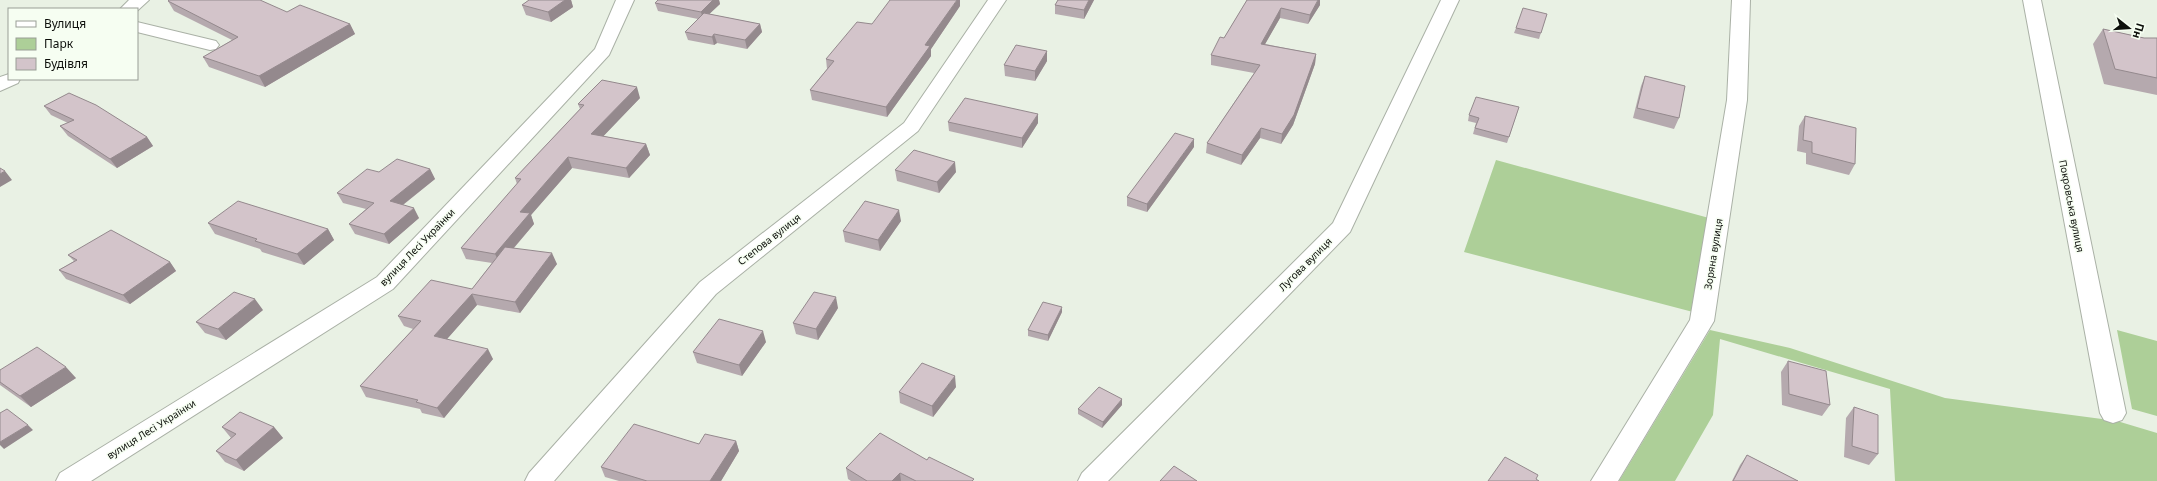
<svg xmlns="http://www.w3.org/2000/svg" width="2157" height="481" font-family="'Noto Sans',sans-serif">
<rect width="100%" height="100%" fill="#e9f1e4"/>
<path fill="#adcf98" d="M1496,160l213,58 -16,94 -229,-60z
M1710,330l80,18 155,50 172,23 40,12v48h-262l-5,-92 -170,-50 -7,76 -38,66h-56z
M2117,330l40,11v75l-25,-7z"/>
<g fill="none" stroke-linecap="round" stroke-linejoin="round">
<defs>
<path id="minor" d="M129,0h20l-12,11v-2h-17z
M616,0h18l-25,55 -216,234 -302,192h-35l4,-8 317,-196 218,-228z
M988,0h18l-88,131 -202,163 -162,187h-29l4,-8 171,-191 204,-159z
M1441,0h18l-109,232 -242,249h-30l4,-8 251,-250z
M1732,0h18l-3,100 -33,221 -96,160h-27l99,-161 37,-220z
M2023,0h18l85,413 -4,7 -9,3 -9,-3 -4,-7z
M137,22l79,19 3,4 -3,4 -6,1 -73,-18z
M9,74v5h11l-2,4 -18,8v-14z"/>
</defs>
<use href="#minor" stroke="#aab1a6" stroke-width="2"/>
<use href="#minor" fill="#fff" fill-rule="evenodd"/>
</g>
<path fill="#b5a9ae" d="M529,0h42l2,7 -22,15 -25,-7 -4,-10z
M658,0h61l1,4 -11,10 51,10 2,8 -15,17 -30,-6 -3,2 -26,-5 -3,-8 13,-13 -40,-8 -3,-8z
M1058,0h36l-10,19 -29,-5v-9z
M1247,0l73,5 -12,19 -28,-6 -15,26 51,10 -1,10 -22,61 -12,19 -21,-6 -19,27 -35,-12 1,-10 47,-70 -43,-8v-10l13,-17z
M168,1l119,11 63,12 5,10 -90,53 -56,-20 -6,-10 29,-17 -58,-29z
M960,6l-29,43v7l-44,61 -75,-17 -2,-10 17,-21 -1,-10z
M1547,14l-8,25 -25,-6 2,-5z
M2103,29l41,9h13v57l-53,-11 -11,-40z
M1047,51v10l-12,20 -30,-5 -1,-11z
M1645,76l34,42 -5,11 -41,-11 8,-32z
M640,98l-37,38 43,8 4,11 -21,23 -57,-10 -41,47 3,9 -20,24 43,16 -37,49 -43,-8 -30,34 46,20 -49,59 -22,-5 -2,-4 -54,-12 -6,-11 53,-57 -9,-3 -6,-10 74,-27 20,-26 -26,-4 -5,-11 56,-64 -2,-6 65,-69 -2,-5z
M44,106l103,31 6,9 -36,22 -49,-32 -8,-10 8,-3 -17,-8z
M1519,107l-12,36 -34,-9 3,-11 -8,-2 1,-6z
M1805,116l50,48 -6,11 -43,-11v-11l-9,-2 2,-25z
M948,122l90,1 -16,25 -73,-17z
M1194,147l-47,65 -20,-6v-9z
M430,169l5,10 -32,26 16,13 -30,26 -34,-10 -6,-10 17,-15 -23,-6 -6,-10 42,-21z
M895,170l61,2 -17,21 -42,-12z
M901,221l-21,30 -35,-9 -2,-11z
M208,223l120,6 6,11 -30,25 -42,-13 -2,-3 -45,-15z
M68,255l102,7 6,9 -46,33 -64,-25 -7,-9 15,-9z
M838,308l-20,32 -22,-6 -3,-11z
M263,310l-37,30 -21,-7 -9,-11z
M1062,312l-14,29 -20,-5v-6z
M766,342l-24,34 -45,-13 -4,-11z
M1788,361l42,44 -8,11 -40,-11 -1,-33z
M0,370l76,8 -45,29 -31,-22z
M956,387l-23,30 -33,-14 -1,-11z
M1122,405l-20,23 -24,-14v-5z
M1854,407l24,47 -9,11 -25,-8 2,-39z
M222,427h52l9,11 -39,33 -19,-9 -9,-11 15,-13z
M736,441l3,10 -18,30h-102l-14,-4 -4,-10 98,-23z
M1747,455l51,26h-66l8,-16z
M927,460l47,21h-123l-3,-2 -2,-11z"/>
<path fill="#94898d" d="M565,0h6l2,7 -22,15 -3,-10z
M713,0h6l1,4 -17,16 -2,-8z
M957,0h3v6l-29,43v7l-44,61 -1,-10 39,-62z
M1089,0h5l-10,19v-9z
M1318,0h2v5l-12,19 2,-9z
M1281,8l-1,10 -20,35 1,-9z
M350,24l5,10 -90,53 -6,-11z
M760,24l2,8 -15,17 -2,-9z
M714,34l3,9 -3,2 -2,-8z
M1047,51v10l-12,20v-10z
M1316,54l-1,10 -22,61 -12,19 1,-10z
M637,87l3,11 -45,47 -4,-11z
M1038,114v9l-16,25v-10z
M1261,128l-1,10 -19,27 1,-10z
M147,137l6,9 -36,22 -7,-9z
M1194,139v8l-47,65v-8z
M646,144l4,11 -21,23 -3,-10z
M568,157l4,11 -41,47 3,9 -34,40 -5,-10 25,-42z
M955,162l1,10 -17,21 -2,-11z
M430,169l5,10 -40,32 -5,-10z
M5,171l7,9 -12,7v-13z
M414,208l5,10 -30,26 -5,-10z
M899,210l2,11 -21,30 -2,-11z
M328,229l6,11 -30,25 -7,-11z
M552,253l5,11 -37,49 -5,-11z
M170,262l6,9 -46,33 -7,-9z
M472,294l5,11 -37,42 -6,-11z
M836,297l2,11 -20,32 -2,-11z
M255,299l8,11 -37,30 -8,-11z
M1062,307v5l-14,29v-6z
M763,331l3,11 -24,34 -3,-11z
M488,349l5,10 -49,59 -7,-10z
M66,367l10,11 -45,29 -11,-11z
M955,376l1,11 -23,30 -1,-11z
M1122,399v6l-20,23 1,-6z
M28,425l5,5 -29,19 -4,-4v-3z
M274,427l9,11 -39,33 -8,-11z
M736,441l3,10 -18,30h-11z
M900,473l1,8h-9z"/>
<path fill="#d3c4ca" stroke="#94898d" d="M169,0h91l27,12 13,-7 50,19 -91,52 -56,-19 35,-20 -70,-36z
M529,0h36l-17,12 -26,-7z
M658,0h55l-12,12 -46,-9z
M890,0h67l-32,45 5,1 -44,61 -76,-17 24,-29 -8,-2 31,-37 15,2z
M1058,0h31l-5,10 -29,-5z
M1247,0h71l-8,15 -29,-7 -20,36 55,10 -22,61 -12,19 -21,-6 -19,27 -35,-12 53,-78 -49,-10 9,-18 4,1z
M1523,8l24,6 -6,19 -25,-5z
M704,13l56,11 -15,16 -31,-6 -2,3 -27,-5z
M2103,29l41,9h13v40l-42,-9z
M1016,45l31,6 -12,20 -31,-6z
M1645,76l40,10 -6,32 -42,-10z
M602,80l35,7 -46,47 55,10 -20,24 -58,-11 -48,55 10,1 -35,41 -34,-6 60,-69 -6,-1 69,-73 -6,-1z
M69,93l27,12 51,32 -37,22 -50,-33 14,-6 -30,-14z
M1476,97l43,10 -10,30 -34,-9 4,-10 -10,-3z
M965,98l73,16 -16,24 -74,-16z
M1805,116l51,12 -1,36 -43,-11v-11l-9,-2z
M1175,133l19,6 -47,65 -20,-7z
M914,150l41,12 -18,20 -42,-12z
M397,159l33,10 -40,32 24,7 -30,26 -35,-10 25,-21 -37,-10 30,-24 12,3z
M0,168l5,3 -5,3z
M238,201l90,28 -31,25 -42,-13 2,-2 -49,-16z
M865,201l34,9 -21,30 -35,-9z
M111,230l59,32 -47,33 -64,-25 18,-10 -9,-5z
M505,247l47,6 -37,49 -43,-8 -38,42 54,13 -51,59 -21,-6 2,-2 -58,-14 61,-65 -23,-5 33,-36 41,9z
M234,292l21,7 -37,30 -22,-7z
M814,292l22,5 -20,32 -23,-6z
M1043,302l19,5 -14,28 -20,-5z
M719,319l44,12 -24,34 -46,-13z
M37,347l29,20 -46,29 -20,-14v-12z
M1788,361l38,10 4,34 -41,-11z
M922,363l33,13 -23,30 -33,-14z
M1099,387l23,12 -19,23 -25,-13z
M1854,407l24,8v39l-26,-8z
M7,409l21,16 -28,17v-29z
M240,412l34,15 -38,33 -20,-9 20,-17 -14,-7z
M634,424l65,20 6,-10 31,7 -26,40h-63l-46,-14z
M880,433l47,27 2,-3 45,22 -2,2h-56l-16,-8 -8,8h-25l-21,-13z
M1747,455l51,26h-65z
M1505,457l33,18 -2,4 3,2h-51z
M1174,466l23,15h-37z"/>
<g text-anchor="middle" stroke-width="3" stroke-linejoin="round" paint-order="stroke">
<g font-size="10" fill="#0d0f0b" stroke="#f6fef2">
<text transform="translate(2072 206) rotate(79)" y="4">Покровська вулиця</text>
<text transform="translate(769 239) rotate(-38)" y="4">Степова вулиця</text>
<text transform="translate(417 247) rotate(-46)" y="4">вулиця Лесі Українки</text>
<text transform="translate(1713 254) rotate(-81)" y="4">Зоряна вулиця</text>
<text transform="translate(1305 264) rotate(-45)" y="4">Лугова вулиця</text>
<text transform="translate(151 429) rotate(-32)" y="4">вулиця Лесі Українки</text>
</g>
</g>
<rect x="8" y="8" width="130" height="72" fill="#f6fef2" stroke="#999e96"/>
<rect x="16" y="21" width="20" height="6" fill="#ffffff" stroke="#999e96"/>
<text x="44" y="28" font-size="12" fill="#0d0f0b">Вулиця</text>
<rect x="16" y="38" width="20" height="12" fill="#adcf98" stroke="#999e96"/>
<text x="44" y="48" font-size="12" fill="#0d0f0b">Парк</text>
<rect x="16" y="58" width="20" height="12" fill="#d3c4ca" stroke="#999e96"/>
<text x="44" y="68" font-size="12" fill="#0d0f0b">Будівля</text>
<g transform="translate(2129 28) rotate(107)" stroke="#f6fef2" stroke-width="3" paint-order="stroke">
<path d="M0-3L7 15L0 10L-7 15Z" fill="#0d0f0b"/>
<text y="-6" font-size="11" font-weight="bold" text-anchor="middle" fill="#0d0f0b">Пн</text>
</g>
</svg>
